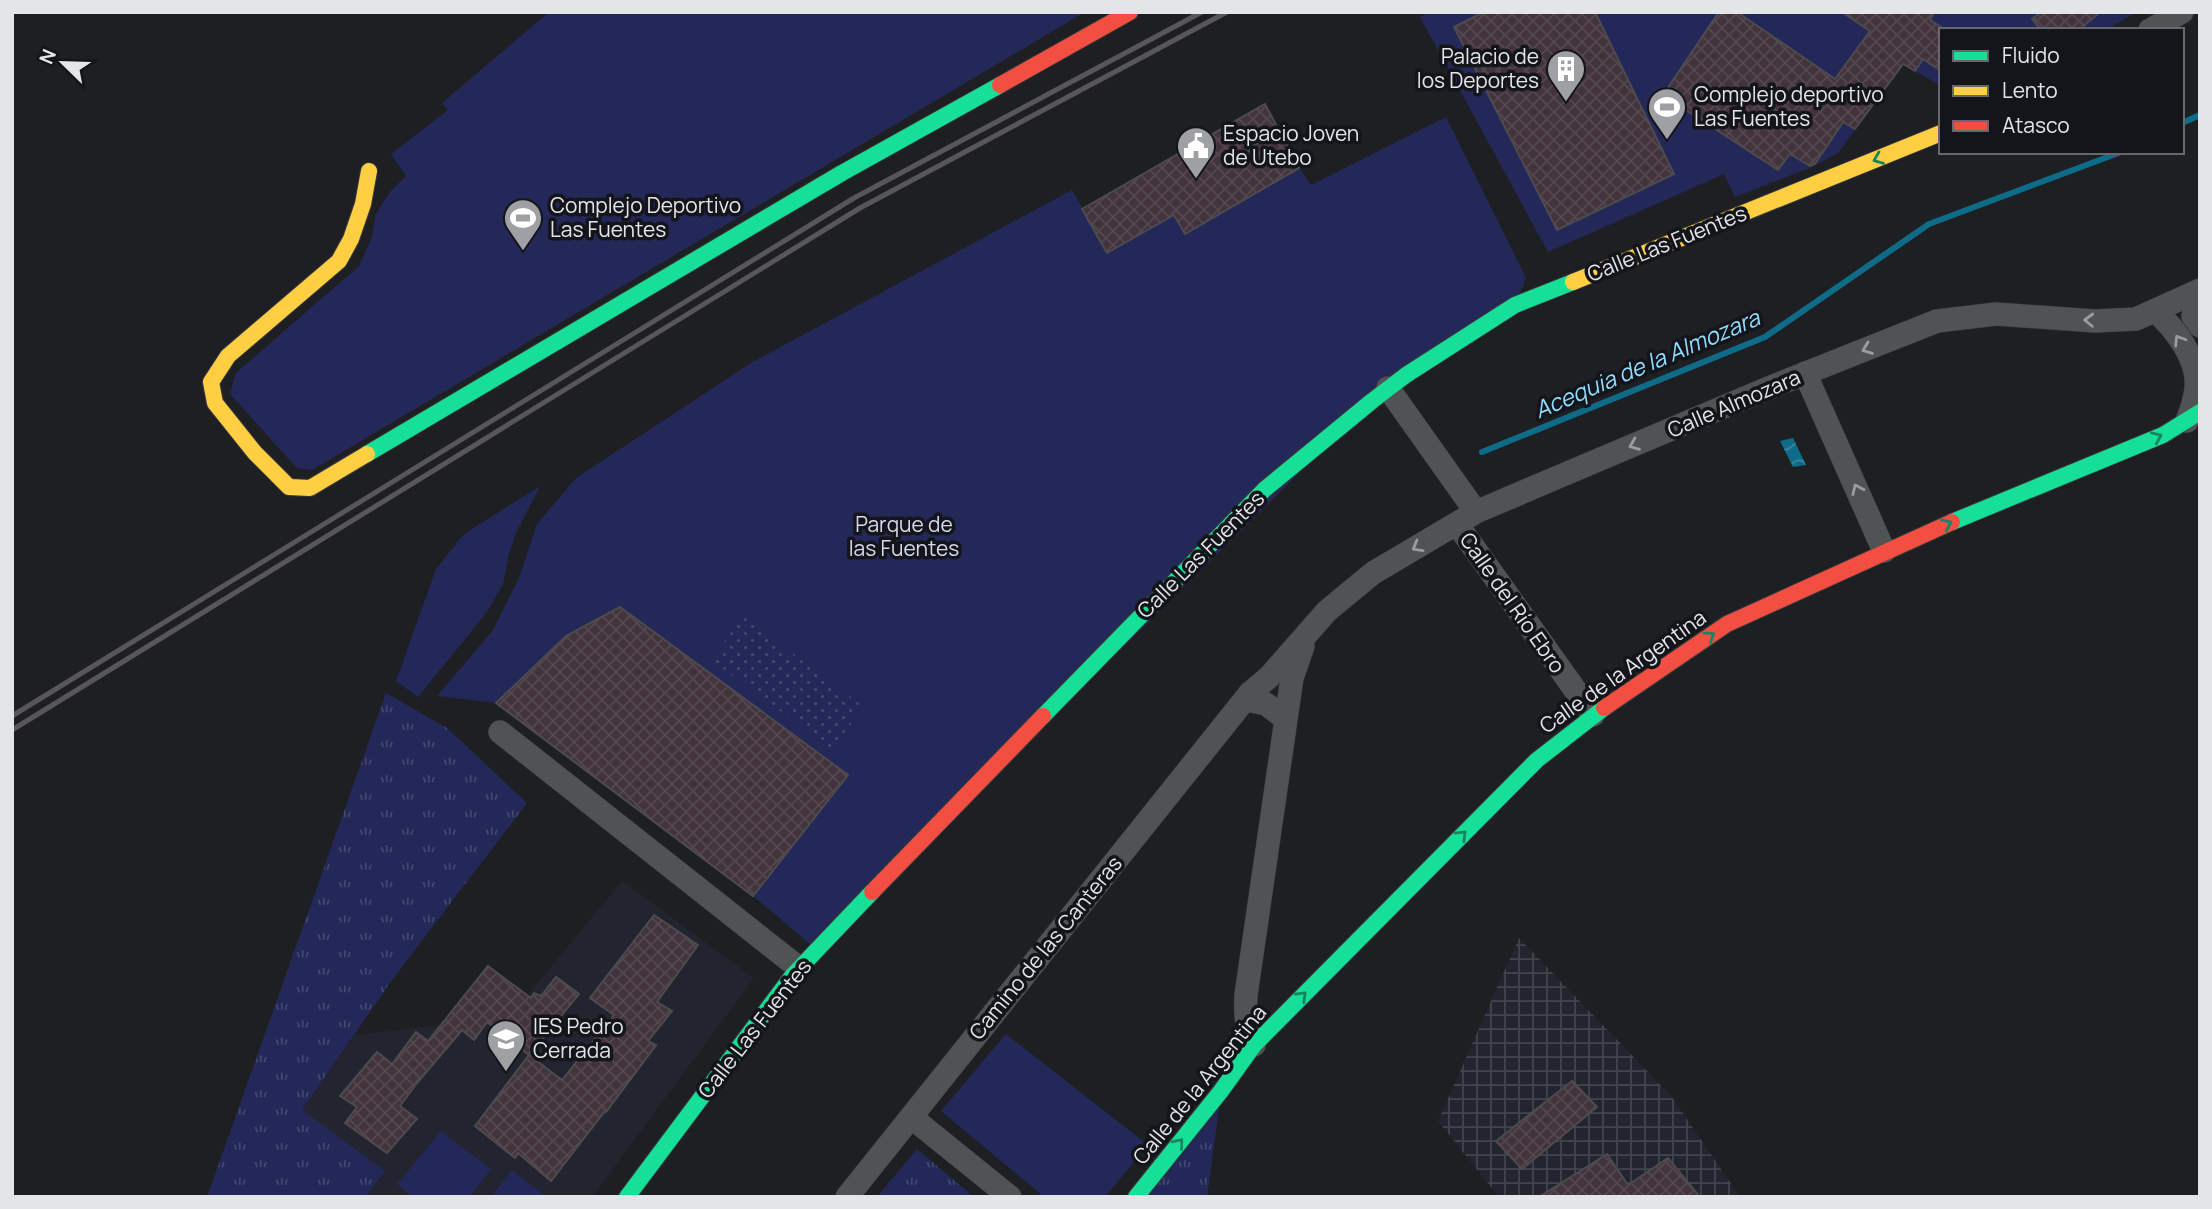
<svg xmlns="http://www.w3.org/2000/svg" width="2212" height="1209" font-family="Manrope,sans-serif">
<defs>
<pattern id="industrial-grid" width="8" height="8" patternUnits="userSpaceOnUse" patternTransform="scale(1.75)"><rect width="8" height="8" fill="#22252f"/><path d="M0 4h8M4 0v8" fill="none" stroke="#42444d"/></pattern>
<pattern id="grass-tufts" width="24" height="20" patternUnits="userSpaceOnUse" patternTransform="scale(1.75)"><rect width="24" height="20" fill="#242858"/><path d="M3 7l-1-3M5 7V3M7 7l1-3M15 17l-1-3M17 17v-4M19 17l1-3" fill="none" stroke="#444770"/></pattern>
<pattern id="garden-dots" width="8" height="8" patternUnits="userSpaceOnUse" patternTransform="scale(1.75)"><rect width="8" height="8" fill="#242858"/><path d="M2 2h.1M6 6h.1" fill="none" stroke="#444770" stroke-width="1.8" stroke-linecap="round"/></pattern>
<pattern id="water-waves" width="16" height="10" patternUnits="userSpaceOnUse" patternTransform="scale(1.75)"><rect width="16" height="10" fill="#0f6c89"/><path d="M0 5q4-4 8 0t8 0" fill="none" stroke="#3d889f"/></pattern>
<pattern id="building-cross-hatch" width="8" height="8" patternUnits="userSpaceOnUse" patternTransform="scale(1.75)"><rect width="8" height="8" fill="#42333d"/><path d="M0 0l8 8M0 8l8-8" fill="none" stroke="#544750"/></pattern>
</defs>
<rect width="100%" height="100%" fill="#1e1f23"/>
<path fill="url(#industrial-grid)" d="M1519,938l153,159 68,100h-241l-61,-76z"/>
<path fill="#22252f" d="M622,881l132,97 -162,219h-226l19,-25 -84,-61 54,-76 86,-10 47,-59 40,29z"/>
<path fill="url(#grass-tufts)" d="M386,693l61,35 80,75 -135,177 -90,130 83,61 -19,26h-159z
M1219,1107l-12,90h-61z
M917,1149l57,48h-97z"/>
<path fill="#242858" d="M549,12h536l-773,458 -15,-2 -67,-74 6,-21 123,-107 13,-29 4,-23 14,-22 16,-16 -15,-22 57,-44 -6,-7z
M1429,12h708l-32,18h-164v56l-38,-22 -65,89 -26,14 -77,30 -11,-23 -176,78 -128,-235z
M1446,117l80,161 -11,27 -143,96 -555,549 -64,-54 94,-122 -226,-167 -55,29 -70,67 -59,-7 56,-66 26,-52 18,-54 39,-46 175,-115 321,-173 36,63 66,-38 102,-34 23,-13 12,17z
M540,486l-24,47 -7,21 -6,30 -16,28 -69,85 -22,-16 40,-112 28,-35z
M1006,1034l142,111 -43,52h-61l-103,-86z
M441,1131l50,38 -21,28h-57l-16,-13z
M512,1170l35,27h-56z"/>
<path fill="url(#garden-dots)" d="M743,616l121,91 -32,42 -121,-89z"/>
<path fill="url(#water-waves)" d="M1793,438l13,27 -13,2 -13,-26z"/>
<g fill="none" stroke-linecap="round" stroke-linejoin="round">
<path stroke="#0f6c89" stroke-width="6" d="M2182,123l18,-8
M1482,452l283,-115 164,-113 192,-72"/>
</g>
<path fill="url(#building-cross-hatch)" stroke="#4c4c4e" stroke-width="2" d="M1484,12h111l79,162 -117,56 -103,-203z
M1719,12h18l98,67 35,-48 -28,-19h92l-4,8 11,7v44l-18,-12 -8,12 -12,-7 -48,65 -12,-7 -28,42 -5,2 -20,-12 -12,16 -115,-75z
M2041,12h59l-21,18h-38l-9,-11z
M1265,104l34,64 -114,66 -11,-19 -67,38 -25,-44z
M620,607l228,168 -95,121 -257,-193 70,-67z
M654,915l44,30 -41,57 15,9 -24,30 8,4 -50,67 -1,-1 -54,70 -33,-28 -3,5 -40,-32 54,-71 33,25 52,-65 -24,-17z
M488,966l43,32 3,-5 7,3 15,-19 23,17 -50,61 -42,-33 -13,18 -12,-10 -45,53 -17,23 17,13 -30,34 -42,-30 12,-16 -17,-11 37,-44 15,12 24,-32 12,9z
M1572,1081l25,26 -75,62 -26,-28z
M1607,1154l21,31 40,-27 32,39h-161z"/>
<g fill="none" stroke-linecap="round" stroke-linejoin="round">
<defs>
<path id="street" d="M2150,30l32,-18
M2200,298l-7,18 7,10
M2155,311c20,17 44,49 41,77 -1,12 -5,23 -9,33
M1805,373l79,178
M1388,388l88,124
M1457,524l136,191
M1247,700l19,4 20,15
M500,732l299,236
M1254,1045c-8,-17 -9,-31 -8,-50l46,-317 11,-32
M911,1117l99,80
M847,1197l403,-504 19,-16 58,-66 46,-38 103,-61 75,-32 215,-91 171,-68 59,-7 99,7 41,-2 64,-29"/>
<path id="fast" d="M367,454l475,-281 158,-88
M1952,522l211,-87 37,-23
M1043,716l222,-227 107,-88 34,-26 109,-70 58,-23
M627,1197l166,-222 79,-83
M1136,1197l85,-106 33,-46 283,-285 67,-52"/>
<path id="slow" d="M1573,282l368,-149
M367,454l-57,34 -21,-1 -34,-34 -40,-50 -4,-21 17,-26 111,-95 12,-22 12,-35 6,-33"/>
<path id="jam" d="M1000,85l130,-73
M1604,708l123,-84 225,-102
M872,892l171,-176"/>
</defs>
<use href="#street" stroke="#38393c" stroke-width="24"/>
<use href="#fast" stroke="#38393c" stroke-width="18"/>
<use href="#slow" stroke="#38393c" stroke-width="18"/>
<use href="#jam" stroke="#38393c" stroke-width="18"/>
<use href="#street" stroke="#505254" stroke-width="23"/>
<use href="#fast" stroke="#16e098" stroke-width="16"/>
<use href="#slow" stroke="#ffcf43" stroke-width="16"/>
<use href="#jam" stroke="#f24e42" stroke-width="16"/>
<path stroke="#57575a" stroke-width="5" d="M12,716l842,-518 348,-186
M12,730l848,-522 367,-196"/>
</g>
<defs><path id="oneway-chevron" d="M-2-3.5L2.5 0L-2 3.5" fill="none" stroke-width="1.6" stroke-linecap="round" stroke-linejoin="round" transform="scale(1.75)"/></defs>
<g stroke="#158560">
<use href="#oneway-chevron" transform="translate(1878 159) rotate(158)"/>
<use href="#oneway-chevron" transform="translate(2157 437) rotate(-24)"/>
<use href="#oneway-chevron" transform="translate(1947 524) rotate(-24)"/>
<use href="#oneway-chevron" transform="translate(1710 636) rotate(-34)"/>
<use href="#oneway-chevron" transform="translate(1462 835) rotate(-45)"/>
<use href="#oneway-chevron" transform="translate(1302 996) rotate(-45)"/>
<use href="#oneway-chevron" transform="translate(1179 1143) rotate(-51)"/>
</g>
<g stroke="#9a9c9e">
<use href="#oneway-chevron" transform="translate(2089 320) rotate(-178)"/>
<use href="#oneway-chevron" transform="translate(2179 340) rotate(-122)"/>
<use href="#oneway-chevron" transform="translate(1867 349) rotate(159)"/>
<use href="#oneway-chevron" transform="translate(1634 445) rotate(158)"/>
<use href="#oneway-chevron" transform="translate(1857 489) rotate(-114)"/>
<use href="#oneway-chevron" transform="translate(1417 547) rotate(150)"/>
</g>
<defs>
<symbol id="building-pin" viewBox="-11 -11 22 30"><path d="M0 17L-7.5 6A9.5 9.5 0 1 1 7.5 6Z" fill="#9fa0a4" stroke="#14151b"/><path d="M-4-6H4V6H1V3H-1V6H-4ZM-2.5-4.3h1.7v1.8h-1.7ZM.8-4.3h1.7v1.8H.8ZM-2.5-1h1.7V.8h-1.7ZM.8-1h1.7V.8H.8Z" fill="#fff"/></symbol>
<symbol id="stadium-pin" viewBox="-11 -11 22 30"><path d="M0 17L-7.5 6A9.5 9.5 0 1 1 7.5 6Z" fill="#9fa0a4" stroke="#14151b"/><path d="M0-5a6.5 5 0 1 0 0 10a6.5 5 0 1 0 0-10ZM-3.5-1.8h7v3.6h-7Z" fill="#fff"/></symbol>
<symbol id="civic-pin" viewBox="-11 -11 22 30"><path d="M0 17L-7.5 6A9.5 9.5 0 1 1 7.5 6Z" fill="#9fa0a4" stroke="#14151b"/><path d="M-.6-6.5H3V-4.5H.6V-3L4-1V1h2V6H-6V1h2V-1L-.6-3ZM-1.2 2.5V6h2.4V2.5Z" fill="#fff"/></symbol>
<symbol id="school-pin" viewBox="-11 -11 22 30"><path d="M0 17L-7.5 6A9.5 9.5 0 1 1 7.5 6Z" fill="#9fa0a4" stroke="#14151b"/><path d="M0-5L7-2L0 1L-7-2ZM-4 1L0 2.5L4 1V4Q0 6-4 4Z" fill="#fff"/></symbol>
</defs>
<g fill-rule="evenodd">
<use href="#building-pin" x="1544" y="47" width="44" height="60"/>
<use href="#stadium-pin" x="1645" y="85" width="44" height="60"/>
<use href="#civic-pin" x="1174" y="124" width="44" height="60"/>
<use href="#stadium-pin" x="501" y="196" width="44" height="60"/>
<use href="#school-pin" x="484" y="1017" width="44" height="60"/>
</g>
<g text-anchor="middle" stroke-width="7" stroke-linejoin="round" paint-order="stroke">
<g font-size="21" fill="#e4e5e9" stroke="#14151b" text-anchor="start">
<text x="1539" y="64" text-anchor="end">Palacio de<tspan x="1539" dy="24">los Deportes</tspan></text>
<text x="1694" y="102">Complejo deportivo<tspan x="1694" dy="24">Las Fuentes</tspan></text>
<text x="1223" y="141">Espacio Joven<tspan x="1223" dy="24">de Utebo</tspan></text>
<text x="550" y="213">Complejo Deportivo<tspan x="550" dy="24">Las Fuentes</tspan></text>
<text x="533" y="1034">IES Pedro<tspan x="533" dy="24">Cerrada</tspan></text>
</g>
<g font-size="21" fill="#e4e5e9" stroke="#14151b">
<text transform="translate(1667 244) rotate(-22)" y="7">Calle Las Fuentes</text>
<text transform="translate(1734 404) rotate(-23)" y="7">Calle Almozara</text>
<text transform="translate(1201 555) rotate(-45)" y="7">Calle Las Fuentes</text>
<text transform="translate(1512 603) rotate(55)" y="7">Calle del Río Ebro</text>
<text transform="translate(1623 672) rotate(-35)" y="7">Calle de la Argentina</text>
<text transform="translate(1046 948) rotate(-51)" y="7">Camino de las Canteras</text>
<text transform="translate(755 1029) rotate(-52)" y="7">Calle Las Fuentes</text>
<text transform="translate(1200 1085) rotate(-51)" y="7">Calle de la Argentina</text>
</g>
<g font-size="21" fill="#d4d9ee" stroke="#14151b">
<text x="904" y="532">Parque de<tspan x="904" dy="24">las Fuentes</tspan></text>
</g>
<g font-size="23" font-style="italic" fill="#8eddfe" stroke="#14151b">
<text transform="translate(1647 364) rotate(-23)" y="8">Acequia de la Almozara</text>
</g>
</g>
<rect width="2212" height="1209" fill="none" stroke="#e4e5e9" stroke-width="28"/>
<rect x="1939" y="28" width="245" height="126" fill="#14151b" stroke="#67686d" stroke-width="2"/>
<rect x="1953" y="51" width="35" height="10" fill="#16e098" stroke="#67686d" stroke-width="2"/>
<text x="2002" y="63" font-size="21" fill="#e4e5e9">Fluido</text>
<rect x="1953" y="86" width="35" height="10" fill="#ffcf43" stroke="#67686d" stroke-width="2"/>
<text x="2002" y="98" font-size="21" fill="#e4e5e9">Lento</text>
<rect x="1953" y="121" width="35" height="10" fill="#f24e42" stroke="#67686d" stroke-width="2"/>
<text x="2002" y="133" font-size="21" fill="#e4e5e9">Atasco</text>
<g transform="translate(63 63) rotate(293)" stroke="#14151b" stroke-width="5" paint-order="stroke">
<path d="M0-5L12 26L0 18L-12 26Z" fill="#e4e5e9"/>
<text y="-10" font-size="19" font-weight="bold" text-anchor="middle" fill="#e4e5e9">N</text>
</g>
</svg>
